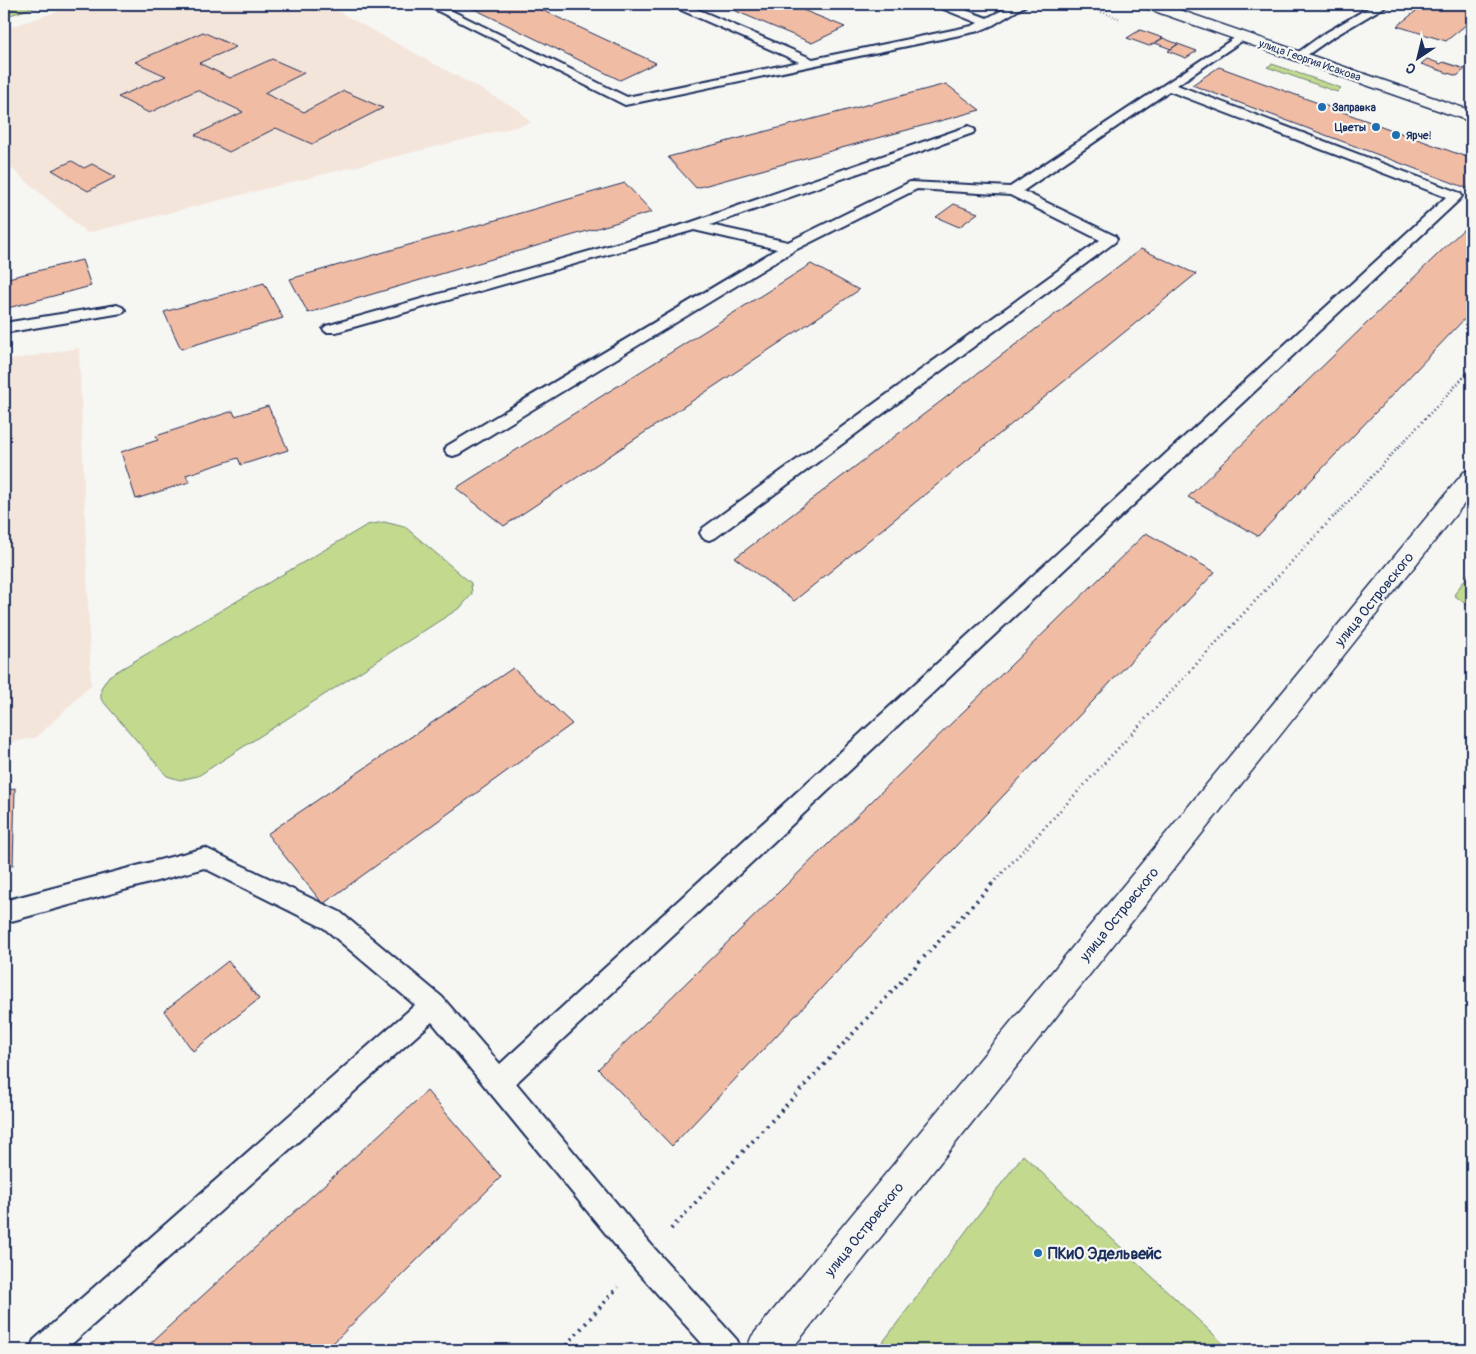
<svg xmlns="http://www.w3.org/2000/svg" width="1476" height="1354" font-family="Pangolin,sans-serif">
<rect width="100%" height="100%" fill="#f6f6f2"/>
<filter id="ink" filterUnits="userSpaceOnUse"><feTurbulence type="fractalNoise" baseFrequency=".02" numOctaves="2"/><feDisplacementMap in="SourceGraphic" scale="10" xChannelSelector="R" yChannelSelector="G"/><feConvolveMatrix kernelMatrix="1 2 1 2 8 2 1 2 1" color-interpolation-filters="sRGB"/></filter>
<g filter="url(#ink)">
<path fill="#f4e5db" d="M81,4h243l195,106 12,13 -444,110 -83,-71v-133z
M79,348l12,337 -54,52 -33,7v-383z"/>
<path fill="#c2d98e" stroke="#6e8476" d="M4,4h40l-40,13z
M1272,64l69,24 -4,4 -70,-25z
M384,522l21,5 66,56 1,11 -11,13 -263,169 -18,4 -13,-4 -66,-77v-11l8,-12 258,-151z
M1472,569v40l-18,-14z
M1023,1155l207,195h-353z"/>
<path fill="#f1bca4" stroke="#1b2f5e" d="M464,4h65l127,59 -36,17z
M719,4h69l57,23 -33,16z
M1425,4h47v16l-26,21 -49,-15z
M1140,30l23,8 -14,8 -22,-8z
M203,32l33,15 -37,16 31,15 42,-19 32,14 -40,20 40,19 40,-21 39,17 -71,36 -36,-16 -47,24 -34,-17 48,-23 -46,-22 -48,23 -31,-16 48,-21 -31,-14z
M1163,38l15,6 -7,5 -16,-6z
M1178,44l19,7 -11,7 -18,-7z
M1427,59l14,5 2,-2 22,7 -8,7 -36,-12z
M1219,67l253,92v31l-280,-105z
M946,84l34,26 -284,78 -28,-31z
M72,161l12,7 8,-4 24,13 -28,14 -36,-21z
M625,183l27,29 -344,101 -18,-34z
M954,204l24,9 -19,14 -23,-10z
M1472,221v90l-214,225 -70,-39z
M1141,249l55,25 -402,327 -59,-43z
M82,260l9,26 -87,23v-30z
M811,264l48,26 -355,236 -48,-38z
M264,283l19,35 -102,31 -17,-37z
M268,406l20,44 -47,15 -3,-7 -52,17 3,7 -53,17 -15,-47 37,-12 -2,-4 77,-25 2,5z
M1146,533l69,39 -543,574 -74,-77z
M513,668l59,56 -249,180 -56,-70z
M15,788l-2,77 -9,3v-77z
M228,961l31,38 -66,52 -29,-40z
M11,1013l-7,56v-54z
M427,1091l74,86 -175,173h-183z"/>
<g fill="none" stroke-linecap="round" stroke-linejoin="round">
<defs>
<path id="lane" d="M424,4h14l189,93 172,-35 -127,-56 -1,-2h14l128,55 159,-33 6,-3 -42,-17 -1,-2h14l38,14 27,-14h14l-35,21 -14,6 -354,74z
M1375,4h14l-59,35 -27,19h-8l-2,-2 29,-21z
M1242,33l4,1 2,2 -2,2 -69,47 283,108 2,3 -2,3 -944,884 138,165 83,92 4,10h-33l-74,-82 -202,-246 -367,328h-35l4,-10 381,-335 -91,-77 -120,-60 -200,55v-22l201,-53 135,64 102,85 58,67 946,-867 -277,-106 -146,100 92,45 2,3 -2,3 -400,296 -6,2 -6,-2 -3,-5 3,-5 397,-288 -90,-45 -93,-6 -122,61 -336,204 -6,2 -6,-2 -2,-4 2,-4 330,-197 -83,-19 -358,102h-10l-3,-3 3,-3 363,-103 280,-97 6,4 -2,3 -263,92 78,17 122,-60 100,5z
M117,305l5,2 3,3 -3,3 -118,20v-10z"/>
<path id="street" d="M1472,470v24l-681,856h-45l6,-14 712,-864z"/>
<path id="secondary" d="M1140,4h22l310,107v11l-329,-115z"/>
</defs>
<use href="#lane" stroke="#1b2f5e" stroke-width="4"/>
<use href="#street" stroke="#1b2f5e" stroke-width="3"/>
<use href="#secondary" stroke="#1b2f5e" stroke-width="3"/>
<path stroke="#1b2f5e" stroke-width="2" stroke-dasharray="0.5 2.5" stroke-linecap="butt" d="M1079,4l42,15"/>
<path stroke="#1b2f5e" stroke-width="2.5" stroke-dasharray="1 3" stroke-linecap="butt" d="M1335,516l137,-148"/>
<path stroke="#1b2f5e" stroke-width="3" stroke-dasharray="1 4" stroke-linecap="butt" d="M992,884l344,-370"/>
<path stroke="#1b2f5e" stroke-width="4" stroke-dasharray="2 5" stroke-linecap="butt" d="M671,1229l322,-346
M562,1350l56,-63"/>
<use href="#lane" fill="#f6f6f2" fill-rule="evenodd"/>
<use href="#street" fill="#f6f6f2" fill-rule="evenodd"/>
<use href="#secondary" fill="#f6f6f2" fill-rule="evenodd"/>
</g>
</g>
<g fill="#1f6fb2" stroke="#f6f6f2" stroke-width="2">
<circle cx="1322" cy="107" r="5"/>
<circle cx="1376" cy="127" r="5"/>
<circle cx="1396" cy="135" r="5"/>
<circle cx="1038" cy="1253" r="5"/>
</g>
<g text-anchor="middle" stroke-width="4.5" stroke-linejoin="round" paint-order="stroke">
<g font-size="11" fill="#1b2f5e" stroke="#f6f6f2">
<text transform="translate(1310 60) rotate(19)" y="4">улица Георгия Исакова</text>
</g>
<g font-size="11" font-weight="bold" fill="#1b2f5e" stroke="#f6f6f2" text-anchor="start">
<text x="1332" y="111">Заправка</text>
<text x="1366" y="131" text-anchor="end">Цветы</text>
<text x="1406" y="139">Ярче!</text>
</g>
<g font-size="14" fill="#1b2f5e" stroke="#f6f6f2">
<text transform="translate(1374 599) rotate(-51)" y="5">улица Островского</text>
<text transform="translate(1119 914) rotate(-51)" y="5">улица Островского</text>
<text transform="translate(864 1229) rotate(-51)" y="5">улица Островского</text>
</g>
<g font-size="16" font-weight="bold" fill="#1b2f5e" stroke="#f6f6f2" text-anchor="start">
<text x="1048" y="1259">ПКиО Эдельвейс</text>
</g>
</g>
<rect width="1476" height="1354" fill="none" stroke="#f6f6f2" stroke-width="20"/>
<rect x="10" y="10" width="1456" height="1334" fill="none" stroke="#1b2f5e" stroke-width="2" filter="url(#ink)"/>
<g transform="translate(1418 58) rotate(215)" stroke="#f6f6f2" stroke-width="4" paint-order="stroke">
<path d="M0-4L9 19L0 12L-9 19Z" fill="#1b2f5e"/>
<text y="-8" font-size="14" font-weight="bold" text-anchor="middle" fill="#1b2f5e">С</text>
</g>
</svg>
